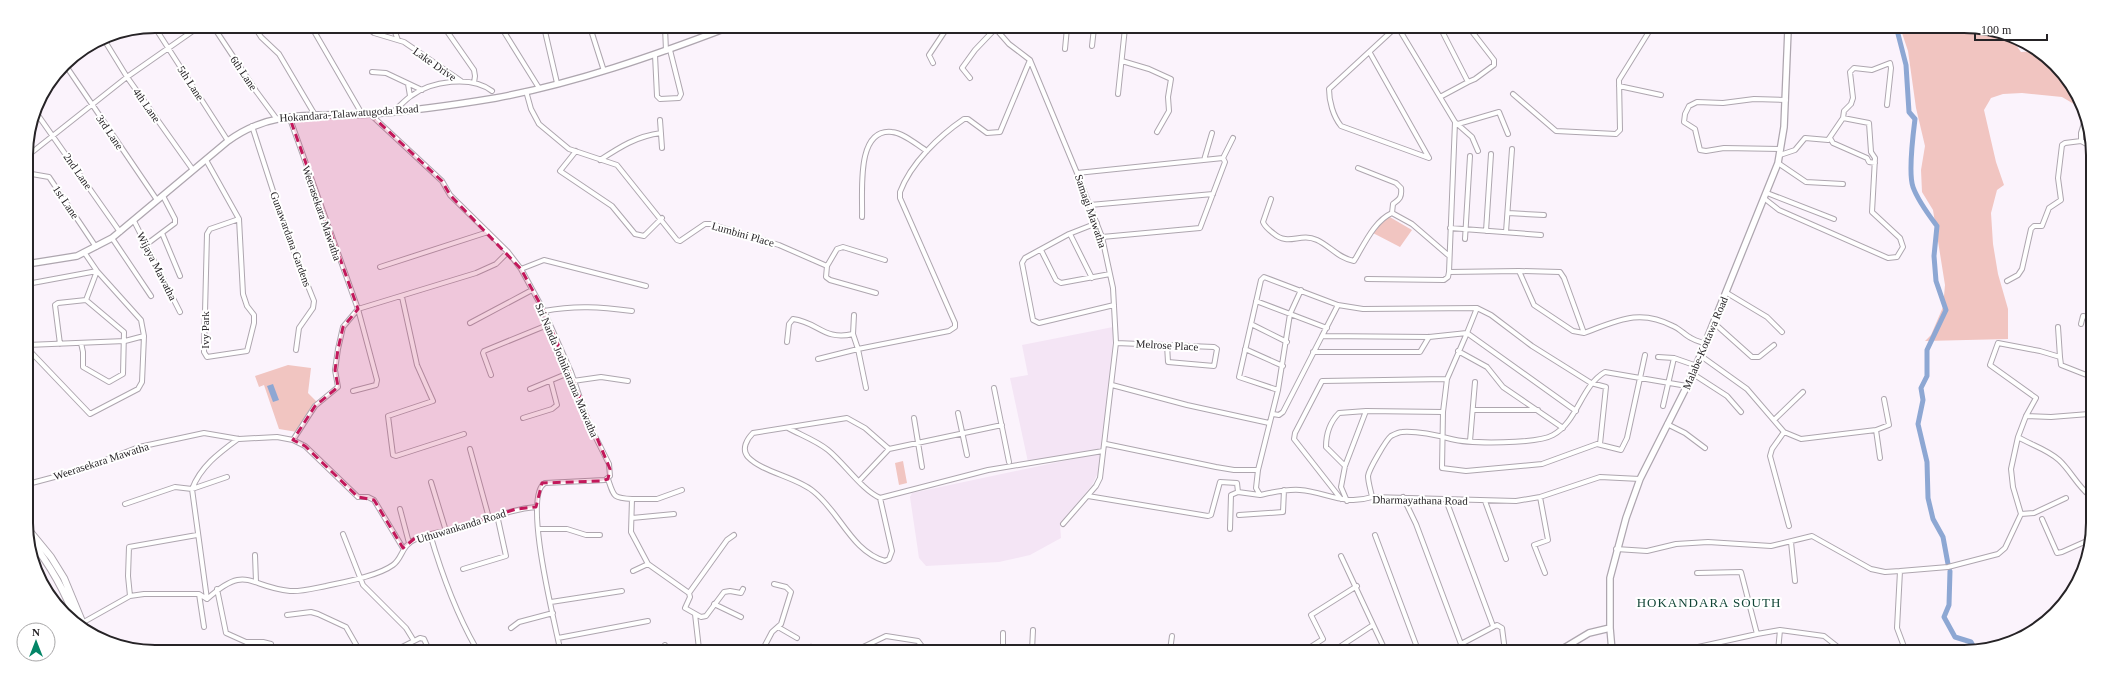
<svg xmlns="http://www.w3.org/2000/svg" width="2119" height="678" font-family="'Times New Roman',serif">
<rect width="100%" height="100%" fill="#fbf3fc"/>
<path fill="#f4e5f5" d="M1113,327l-1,43 -11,79 -73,13 -18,-84 18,-3 -6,-30z
M1101,453l-1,16 -8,16 -32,39 1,14 -31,17 -31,7 -73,4 -7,-8 -9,-61 2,-4z"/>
<path fill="#f1c5c1" d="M1901,30h93l1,3 18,8 8,11 17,-1 23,19 18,37 -17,-10 -40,-4 -19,1 -12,4 -7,12 12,52 8,23 -7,5 -6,23 2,31 5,30 10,35v30l-83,2 6,-6 12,-28 2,-22 -12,-75 -11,-18 -1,-22 4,-24 -9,-38 -8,-57z
M1388,216l24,14 -12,17 -27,-14z
M288,365l23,3 -3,25 9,9 -4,3 -16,27 -18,-3 -15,-44 -5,2 -4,-11z
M903,461l4,22 -8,2 -4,-22z"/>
<path fill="#8da7d3" d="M273,384l6,16 -6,2 -6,-16z"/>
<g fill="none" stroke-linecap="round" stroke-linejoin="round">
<path stroke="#8da7d3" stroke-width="5" d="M1897,30l9,35 3,47 6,7c-2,16 -7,54 -2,68 5,14 15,27 24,39l-3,30 2,25 10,29 -19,40v26l-6,12 2,12 -5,24 9,38 1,36 5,21 10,18 5,27
M1950,571l-1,34 -5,12 11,20 16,5 5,9"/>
<defs>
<path id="street" d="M154,26l74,115
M213,26l43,65 20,27
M254,26l7,11 18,17 36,61
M311,26l51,88
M366,27l8,6 30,9 57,39
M393,27l5,13
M444,27l30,43 1,6 -1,7
M501,27l38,61
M544,27l13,56
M590,27l14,44
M665,27l1,24
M995,28l14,16 21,16 47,113 25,64 11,51 3,55 -16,135 -4,8 -33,38
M1399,29l56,93 17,15 6,14
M103,38l24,39 66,93
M1092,46l2,-18
M1065,49l2,-21
M1370,53l59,105 -88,-32c-8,-10 -12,-25 -12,-37l65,-60
M655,55l2,41 3,3 19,-1 2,-4 -11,-44
M1122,61l27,8 22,10 -3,18 1,14 -12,21
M64,63l93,137
M933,63l-4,-8 18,-27
M372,72l14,1 36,17
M970,78l-8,-10 13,-18 20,-21
M1468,82l7,-3 19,-14v-5l-24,-31
M408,84l2,12
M1619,86l42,9
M526,91l5,18 8,15 30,25 48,16 60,75 3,1 25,-17h5l69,21 48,21
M1118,94l7,-66
M1513,94l43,37 60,3 4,-4 -1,-50 31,-50
M1440,97l28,-15 -27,-53
M35,111l85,121
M394,111c6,-5 11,-11 17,-15 20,-15 60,-21 81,-5
M370,114l72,67 8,14 58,57 13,17 23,42 27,61 18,52 20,40 1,12 -5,4 -60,3c-23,12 10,140 15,166
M289,116l69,193 19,71 -1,5 -23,6
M660,120l2,28
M2085,120l-4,13v8l9,5
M1455,122l-6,150 70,-1 41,1 4,6 20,55c33,-12 55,-25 89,-7 7,3 12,9 18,12 5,3 10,4 15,6
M1458,124l41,-12 9,22
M252,126l35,108 27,67 -1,7 -14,20 -3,22
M1830,138l3,5 34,15 2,4 6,1
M1781,149l-57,-1 -18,3 -6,-1 -5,-21 -11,-7 1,-8 4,-8 8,-4 26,1 31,-4 32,1
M576,151l-16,20 52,35 23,28 9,2 18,-18
M1780,155l15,-5 10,-12 23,2 15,-22 1,-7 7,-7 2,-6 -3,-26 4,-4 18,2 18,-7 1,5 -4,37
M26,157l101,-80 73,-51
M206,160l33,59 4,75 4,12 7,9v8l-7,28 -40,6 -3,-5 3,-118 3,-5 29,-10
M600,160c20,-13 37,-24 61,-27
M1204,160l8,-27
M1778,163l28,19 37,2
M1358,168l38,15 5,5c1,9 -1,11 -8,16l-1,9
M26,173l23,4 47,70
M1077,173l146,-15
M1767,193l67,26
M1271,199l-8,23c2,5 6,8 10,11 16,14 26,-1 44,7 13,6 21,18 37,21 10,-16 20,-40 38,-48l20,11 36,31
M1765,199l14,11 109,48 9,-1 6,-10 -3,-9 -28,-26 3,-54 -4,-6 -2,-29 -26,-5
M1090,205l123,-11
M1508,213l36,2
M862,217c1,-23 -7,-89 30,-85 12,1 25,13 35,19
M134,221l46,91
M1097,223l-28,11 -44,24 -3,5 11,57 6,3 75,-18
M1450,228l91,7
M1486,231l5,-77
M1506,232l6,-83
M162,233l18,43
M1070,234l22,44
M1102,237l98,-9 25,-66 -2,-4 10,-20
M112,238l39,58
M1465,239l5,-83
M147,244l28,-21v-4l-12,-23
M1041,250l15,30 5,3 49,-9
M380,267l108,-35
M521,269l23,-9 102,26
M1519,271l15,34 39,26 11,2
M1367,279l77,1 4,-3 1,-5
M2007,281l11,-6 4,-6 9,-40 3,-3h8l7,-18 12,-8 -3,-22 4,-33 3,-2 16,-2
M27,284l70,-13
M876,293l-46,-13 -4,-3 1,-11 10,-17 6,-2 42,13
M1727,293l40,24 15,15
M402,297l15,68 16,36 -45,15 5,39 3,1 68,-22
M86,300l11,-29
M1256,301l71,27
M1477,308l-10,25 109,78
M544,311c32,-6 56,-4 88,0
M854,315l-1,19 5,15 91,-18 6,-4v-4l-55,-125v-6c11,-29 39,-56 64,-73h4l19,14 13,-1 30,-72
M470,323l62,-33
M1714,323l38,34h7l15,-12
M1251,324l36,18
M2081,324l2,-8 7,1
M2058,327l2,30
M1322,336l16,-31
M787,342l2,-18 4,-5c25,3 31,22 60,15
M81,343l2,9v15l26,15 14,-8 1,-42 -38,-32
M1116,343l98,4 3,2 -3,17 -46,-4 -1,-17
M60,344l-5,-39 3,-2 28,-3
M27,345l98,-4 19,-5
M27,348l63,66 48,-25 4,-7 2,-46 -3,-16 -44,-49 -13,-19
M1245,349l38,17
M1458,351l29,16 16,20 60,41
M1313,352h107l9,-15
M1701,356l46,33 37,43 17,7 75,-9 13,-5 -5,-26
M1658,357l16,1 23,8
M818,359l40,-10 8,39
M1693,374l34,22 14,16
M491,375l-8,-22 1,-2 66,-27
M573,381l28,-4 27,4
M1112,385l75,20 82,18
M994,388l15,74
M530,389l41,-17
M1278,390l-39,-13 22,-97 3,-3 74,28 25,4 114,-1 14,7 41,31 59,37 15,4 -6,57
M1663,406l11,-48
M1474,410h64
M1443,412l-1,56 24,3 76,-7 55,-20 24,6 6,-12 18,-83
M958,413l9,42
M1273,414l6,1 4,-3 39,-76 107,1 38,-4
M2026,416l25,1 38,-3
M523,418l29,-9 5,-4 -6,-23
M914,418l8,49
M1774,420l29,-28
M1667,424l18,9 20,15
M788,428c13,7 29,13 40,22 17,14 34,40 52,48
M1876,430l4,28
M1784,432l-12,17 -2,7 19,70
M293,440l22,-34 23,-19 -3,-17 3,-21 5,-22 15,-18 118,-36 20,-9 12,-12
M1470,441l5,-59
M1106,444l110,23 18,3h24l-2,18 4,7c14,-3 26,-6 40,-5 26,2 44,16 72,7l144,4 24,-4 60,-20 40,2
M470,449l19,69
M889,449l-24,-21 -18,-10 -94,15c-6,6 -12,16 -5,24 14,15 48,20 65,34 27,21 38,60 72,70l4,-2 3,-8 -12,-53 108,-28 115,-19
M1345,466l-19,-19c0,-12 4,-25 13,-34l27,-2 77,1 4,-33 20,-46
M1258,470l20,-80 12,-76 11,-24
M608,479c6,18 5,19 24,20l-1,33 17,32 41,29 1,4 -5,11 16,9 5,-1 18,-24 6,-1 11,2 2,-4
M860,480l29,-31 113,-24
M431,482l15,49
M28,484l49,-13 62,-24 65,-14 35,6 38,-2 16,3 12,6 53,51h10l6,3 29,48
M2089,495c-12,-10 -19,-25 -30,-35 -12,-11 -28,-15 -41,-23l8,-21 10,-18 -46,-33 8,-22 42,8 20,6 1,8 28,11
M1088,496l120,20 3,-1 9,-33 17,1 1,9
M1372,497c-1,-6 -4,-15 -4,-21 1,-7 18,-36 23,-40 2,-1 8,-4 11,-4 15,-1 34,3 49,7 19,5 86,5 102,-4 25,-14 28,-49 52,-63l82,14
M1403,497l13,27 45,120 36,-19 5,3 3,23
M1540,497l8,43 -14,5 11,28
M632,499h25l25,-9
M1341,499l-47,-60 1,-6 27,-52 125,-2
M1446,500l47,126
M1347,501l-6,-14 4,-21 21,-55
M1485,501l21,58
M125,504l50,-17 17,2 35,-12
M400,509l9,34
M2021,514l13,-1 32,-15
M1239,515l44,-3 1,-22
M632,518l42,-4
M2042,519l15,34 5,-1 27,-12
M538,529h29l19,6h14
M1230,529l1,-34 7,-3 22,3
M343,534l20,51 43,43 8,13
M430,534c12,41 25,77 46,114
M1375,535l43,115
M1791,542l4,39
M1616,549l31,2 29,-7 32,-2 63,4 41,-10 59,33 14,3 15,-1
M255,555l1,27
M1341,556l44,94
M463,569l43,-13 -9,-41
M633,571l15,-7
M217,589l9,44 20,9h17l8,2
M689,593l38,-53 7,-5
M199,594l5,33
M130,596l-2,-20 1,-29 68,-12
M207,599l-15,-110c9,-23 27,-36 46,-50
M551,602l71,-11
M714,604l27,13
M695,614l4,35
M287,615l24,-3 7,2 28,13 12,21
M82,623l48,-27 14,-2h55l8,5c40,-36 41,-12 83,-8 11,1 25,-3 36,-5 18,-4 52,-10 67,-21 10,-7 8,-20 23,-26 15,-7 33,-8 50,-13 25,-7 44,-17 70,-19
M778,627l19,11
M511,628l8,-6 34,-9
M2031,631l5,-2
M1757,634l23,-4
M558,638l90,-17
M665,645l1,4
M400,648l20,-10 4,1 4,9
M763,649l9,-17 9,-8 10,-32 -5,-5 -12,-3
M809,649l2,-2
M859,649l27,-13 32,5 6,8
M1003,650v-17
M1032,650l1,-20
M1170,650l2,-14
M1306,650l17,-11 -12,-24 46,-29
M1335,650l38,-25
M1680,651l77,-17 -16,-62 -44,1
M1778,651l2,-21 44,6 19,15
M1906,652l-9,-24 3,-57 48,-4 50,-13 7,-6 16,-34 -8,-27 -2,-18 7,-32"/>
<path id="secondary" d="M27,264l50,-8 35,-18 116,-97c45,-33 89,-24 142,-27 42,-3 84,-9 126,-16 80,-15 157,-42 233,-71
M1559,651l30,-18 21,-5
M1612,651l-2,-23v-50l16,-60 14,-39 52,-103 86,-213 6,-36 4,-97"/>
<path id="primary" d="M28,529l23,28 13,21 22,53
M28,537c23,29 37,54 50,89"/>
</defs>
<use href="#street" stroke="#aea6af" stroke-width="6"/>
<use href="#secondary" stroke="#aea6af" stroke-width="8"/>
<use href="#primary" stroke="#aea6af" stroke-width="8"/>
<use href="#street" stroke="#fff" stroke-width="4"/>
<use href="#secondary" stroke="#fff" stroke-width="5.5"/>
<use href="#primary" stroke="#fff" stroke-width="6"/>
</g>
<path fill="#c2185b" fill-opacity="0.2" stroke="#c2185b" stroke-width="3" stroke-dasharray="8 5" stroke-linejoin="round" d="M370,114l72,67 8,14 71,74 23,42 66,158 -2,10 -7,2 -59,2 -6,24 -20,2 -51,17 -35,8 -16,5 -11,9 -29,-48 -16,-3 -53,-51 -12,-6 22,-34 23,-19 -3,-17 3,-21 5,-22 15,-18 -69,-193z"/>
<g text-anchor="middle" stroke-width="4" stroke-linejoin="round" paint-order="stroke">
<g font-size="11" fill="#262326" stroke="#fff">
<text transform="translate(435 64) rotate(35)" y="4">Lake Drive</text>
<text transform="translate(244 73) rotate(56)" y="4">6th Lane</text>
<text transform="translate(191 83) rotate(57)" y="4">5th Lane</text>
<text transform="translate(147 105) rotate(55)" y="4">4th Lane</text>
<text transform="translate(349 113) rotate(-4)" y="4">Hokandara-Talawatugoda Road</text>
<text transform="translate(110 132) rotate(56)" y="4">3rd Lane</text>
<text transform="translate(78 171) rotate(55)" y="4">2nd Lane</text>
<text transform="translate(66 202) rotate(56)" y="4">1st Lane</text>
<text transform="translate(1091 211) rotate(71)" y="4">Samagi Mawatha</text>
<text transform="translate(322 213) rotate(71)" y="4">Weerasekara Mawatha</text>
<text transform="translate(743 234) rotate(16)" y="4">Lumbini Place</text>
<text transform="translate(291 239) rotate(70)" y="4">Gunawardana Gardens</text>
<text transform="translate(157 266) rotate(63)" y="4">Wijaya Mawatha</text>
<text transform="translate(205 330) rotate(-90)" y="4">Ivy Park</text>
<text transform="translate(1705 343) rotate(-67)" y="4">Malabe-Kottawa Road</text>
<text transform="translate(1167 345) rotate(3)" y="4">Melrose Place</text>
<text transform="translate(567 370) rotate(67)" y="4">Sri Nanda Jothikarama Mawatha</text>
<text transform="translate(101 461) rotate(-18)" y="4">Weerasekara Mawatha</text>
<text transform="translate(1420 500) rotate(1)" y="4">Dharmayathana Road</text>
<text transform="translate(461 526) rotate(-17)" y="4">Uthuwankanda Road</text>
</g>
<g font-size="13" letter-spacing="1" fill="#124537" stroke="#fff">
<text x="1709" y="607">HOKANDARA SOUTH</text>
</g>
</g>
<path d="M0 0H2119V678H0ZM155 33H1964A122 122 0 0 1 2086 155V523A122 122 0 0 1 1964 645H155A122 122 0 0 1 33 523V155A122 122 0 0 1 155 33Z" fill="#fff" fill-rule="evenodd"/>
<path fill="none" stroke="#262326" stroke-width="2" d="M155 33H1964A122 122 0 0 1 2086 155V523A122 122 0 0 1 1964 645H155A122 122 0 0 1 33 523V155A122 122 0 0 1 155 33Z"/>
<g transform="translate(36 642)"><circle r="19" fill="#ffffff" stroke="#a8a7a8"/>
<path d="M0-3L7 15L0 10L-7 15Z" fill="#038567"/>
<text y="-6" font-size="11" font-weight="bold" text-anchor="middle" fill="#262326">N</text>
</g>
<path d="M1975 34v6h72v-6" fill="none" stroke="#262326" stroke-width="2"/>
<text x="1981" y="34" font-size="12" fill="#262326" stroke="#ffffff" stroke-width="3" paint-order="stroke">100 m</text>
</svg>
